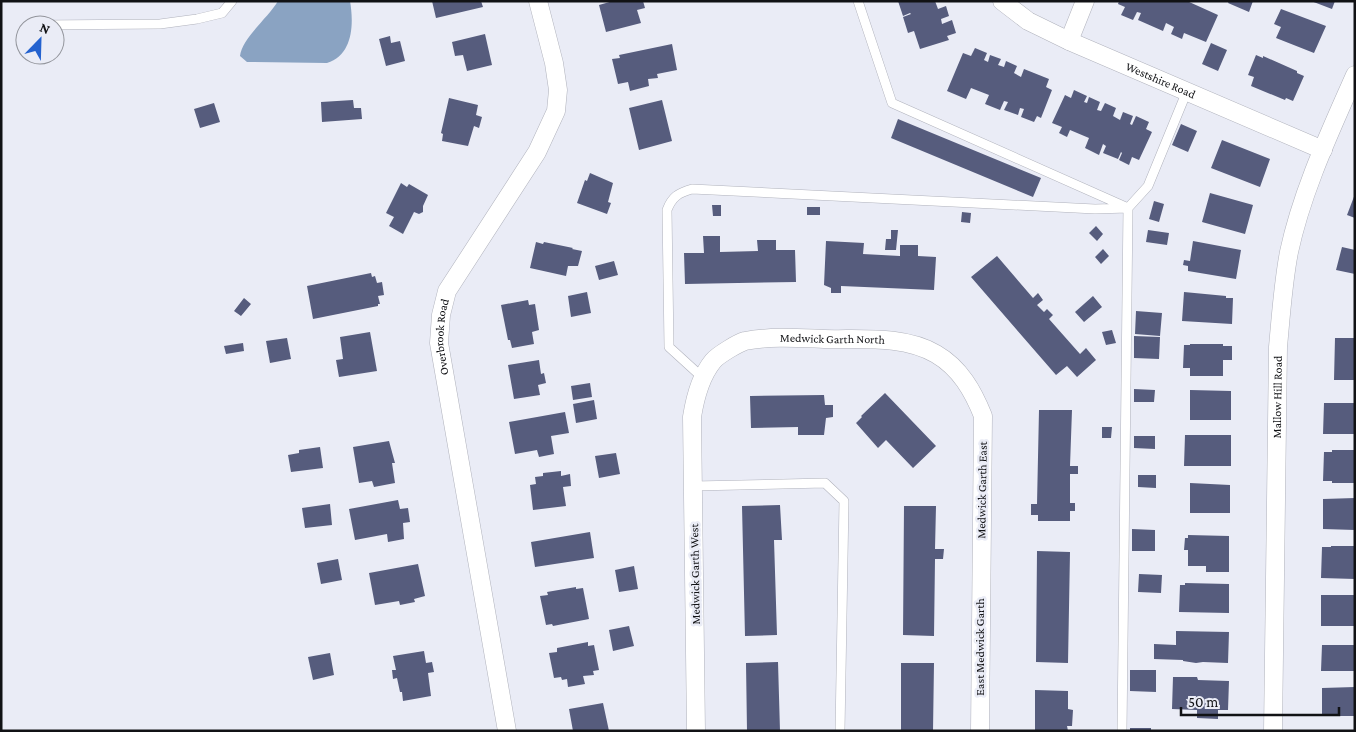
<svg xmlns="http://www.w3.org/2000/svg" width="1356" height="732" font-family="'Crimson Pro',serif">
<rect width="100%" height="100%" fill="#eaecf6"/>
<path fill="#8aa3c2" d="M278,1h72c4,23 3,54 -23,62l-80,-1 -7,-6c2,-18 28,-38 38,-55z"/>
<path fill="#565c7d" d="M432,1h49l2,6 -47,11z
M613,1h30l2,7 -8,2 4,13 -35,9 -7,-27z
M898,1h37l3,8 8,-3 3,10 -8,3 1,5 10,-4 4,13 -9,3 2,4 -29,9 -6,-18 -6,2 -5,-16 8,-3 -1,-1 -7,3z
M1119,1h68l31,14 -12,27 -22,-9 -2,6 -11,-5 3,-7 -8,-4 -3,8 -25,-11 3,-7 -4,-1 -4,8 -12,-5 4,-8 -7,-3z
M1229,1h24l-4,11 -21,-9z
M1311,1h24l-3,8z
M1281,9l45,17 -12,27 -38,-15 5,-11 -7,-3z
M485,34l7,31 -25,6 -4,-16 -8,1 -3,-14z
M390,36l1,7 9,-2 5,20 -19,5 -7,-27z
M1211,43l16,7 -9,21 -16,-7z
M672,44l5,26 -20,4 1,4 -10,1 1,7 -19,5 -2,-9 -10,2 -6,-25 8,-1 -1,-3z
M975,48l12,5 -3,7 4,2 2,-7 11,4 -3,6 6,2 2,-6 11,5 -3,7 7,4 3,-8 25,10 -3,8 6,3 -11,28 -4,-2 -3,6 -13,-5 3,-8 -4,-1 -2,7 -14,-5 4,-8 -4,-1 -4,9 -15,-6 4,-9 -18,-7 -5,11 -19,-8 16,-38 8,3z
M1256,55l7,3v-2l34,15v2l7,3 -11,25 -7,-3 -1,2 -34,-14 3,-9 -6,-2z
M1074,90l13,6 -3,6 3,1 2,-6 11,5 -3,8 4,1 4,-8 11,5 -3,8 7,4 3,-8 10,4 -3,8 2,1 4,-9 13,6 -3,7 6,3 -13,28 -7,-3 -3,8 -10,-5 3,-7 -1,-1 -3,7 -15,-6 3,-7 -3,-2 -4,11 -14,-7 4,-10 -19,-8 -3,7 -8,-4 3,-6 -10,-4 13,-28 6,3z
M449,98l29,7 -2,10 6,2 -3,11 -5,-2 -6,20 -26,-5 1,-7 -2,-1z
M353,100l1,8h7l1,11 -40,3 -1,-20z
M662,100l10,41 -33,9 -10,-42z
M214,103l6,19 -20,6 -6,-19z
M898,119l143,59 -8,19 -142,-59z
M1181,124l16,7 -9,21 -16,-7z
M1222,140l48,19 -10,28 -49,-19z
M590,173l23,10 -5,19 3,1 -4,11 -30,-11 8,-23 2,1z
M401,183l6,4 2,-3 19,11 -5,11v6l-4,2 -5,-2 -11,22 -14,-8 5,-9 -8,-4z
M1210,193l43,12 -8,29 -43,-12z
M1355,194v24l-8,-3z
M1154,201l10,3 -5,18 -10,-3z
M712,205h9v11h-8z
M807,207h13v8h-13z
M962,212l9,1 -1,10 -9,-1z
M1096,226l7,8 -6,7 -8,-8z
M891,230h7l-2,20h-11l1,-11h5z
M1148,230l21,3 -2,12 -21,-3z
M703,236h17v16l38,-1 -1,-11h19v10h19l1,32 -111,2 -1,-31h20z
M826,241l38,2 -1,11 37,2v-11h18v11l18,1 -2,33 -93,-4v7h-10v-5l-7,-3z
M1193,241l48,9 -5,29 -48,-8v-5l-5,-1 1,-5 6,1z
M536,242l7,2 1,-2 29,6 -1,1 10,2 -4,15h-10l-2,10 -36,-8z
M1342,247l13,3v24l-19,-4z
M1103,249l6,7 -8,8 -6,-7z
M997,256l36,42 5,-5 5,7 -6,5 7,7 3,-3 6,6 -4,4 31,35 6,-6 10,12 -19,17 -10,-11 -11,9 -85,-98z
M614,261l4,14 -19,5 -4,-14z
M371,273l1,4 3,-1 2,7 5,-1 2,13 -6,1 2,8h-2v2l-65,13 -6,-33z
M587,292l4,21 -20,4 -3,-21z
M1184,292l42,4v2h7l-1,26 -50,-3z
M1093,296l9,11 -18,15 -9,-10z
M244,298l7,6 -10,12 -7,-5z
M528,300l1,5 6,-1 4,26 -7,2 2,12 -22,4 -2,-8h-2l-7,-35z
M1136,311l26,2 -2,23 -25,-2z
M1112,330l4,13 -10,2 -4,-13z
M370,332l7,39 -38,6 -3,-17 7,-1 -3,-22z
M1134,336l26,1 -1,22 -25,-1z
M287,338l4,21 -21,4 -4,-22z
M1335,338h20v42h-21z
M243,343l1,8 -18,3 -2,-8z
M1190,344h33v2h9v14h-9v16h-33v-8h-7l1,-23h6z
M539,360l2,14 3,-1 2,10 -8,2 2,10 -26,4 -6,-34z
M590,383l2,14 -19,3 -2,-14z
M1134,389l21,1 -1,12h-20z
M1190,390l41,1v29h-41z
M885,393l51,53 -23,22 -27,-28 -8,8 -22,-25 6,-6 -1,-1z
M824,395l1,10h8v12l-7,1 -2,17h-26v-8l-47,1 -1,-32z
M594,400l3,19 -21,4 -3,-19z
M1324,403h31v31h-32z
M1039,410h33l-2,56h8v8h-8v29h5v8h-5v10h-32v-6h-7v-11h6z
M565,412l4,21 -18,3 3,18 -15,3 -2,-7 -22,4 -6,-32z
M1102,427h10l-1,11h-9z
M1185,435h46v31h-47z
M1134,436h21v13l-21,-1z
M389,441l6,22h-3l3,20 -21,4 -2,-6 -13,2 -6,-36z
M320,447l3,21 -32,4 -3,-17 11,-2v-3z
M1332,450h23v33h-23v-2h-9l1,-29h8z
M616,453l4,21 -21,4 -4,-22z
M561,471v5l9,-2 1,12 -8,1 3,19 -33,4 -3,-25 6,-1 -1,-7 8,-1v-3z
M1138,475h18v13l-18,-1z
M1190,483l40,2v28h-40z
M1355,498v32l-32,-1v-30z
M398,500l2,9 8,-1 2,14 -7,1 1,16 -16,3 -1,-8 -32,6 -6,-31z
M330,504l2,21 -27,3 -3,-20z
M780,505l2,35h-8l3,95 -32,1 -3,-130z
M904,506h32l-1,43h9l-1,10h-8l-1,77 -31,-1z
M1132,529l23,1v21h-23z
M590,532l4,26 -59,9 -4,-25z
M1188,535l41,1v36h-23v-6h-18v-16h-4l1,-12h3z
M1331,546h24v33l-34,-1 1,-31h9z
M1037,551l33,1 -2,111 -32,-1z
M338,559l4,21 -21,4 -4,-21z
M418,564l7,32 -11,3 1,3 -15,3 -1,-4 -24,4 -6,-32z
M634,566l4,23 -19,3 -4,-22z
M1139,574l23,1 -1,18 -23,-1z
M1185,583l44,1v29l-50,-1 1,-27h5z
M576,587v2l7,-1 6,31 -36,7 -1,-2 -6,1 -6,-29 8,-1 -1,-3z
M1321,595h34v31h-34z
M629,626l5,20 -21,5 -4,-21z
M1176,631l53,1 -1,31 -25,-1 -7,1 -13,-2v-1l-29,-1v-15l22,1z
M588,642v4l6,-1 5,25 -6,1 1,4 -11,1 2,8 -17,3 -1,-8 -5,1 -1,-3 -7,1 -5,-25 8,-1v-4z
M1322,645h33v26h-34z
M424,651l2,12 6,-1 2,10 -6,1 3,23 -28,5 -1,-9h-2l-3,-14 -4,1 -1,-9h4l-3,-14z
M330,653l4,22 -21,5 -5,-23z
M778,662l2,69h-33l-1,-68z
M901,663h33l-1,68h-32z
M1130,670h26v22l-26,-1z
M1173,677h24l1,3 31,1 -1,29h-10v9l-21,-1v-8l-25,-1z
M1355,687v29h-33v-28z
M1035,690l33,1v18l5,1 -1,16h-5l1,5h-33z
M603,703l6,28h-36l-4,-22z
M1130,728h21v3h-21z"/>
<g fill="none" stroke-linecap="round" stroke-linejoin="round">
<defs>
<path id="service" d="M858,1l34,102 234,104
M40,25l120,-1 37,-5 25,-6 10,-12
M703,378l-34,-31 -2,-137c5,-13 11,-17 25,-21l403,20 33,-1
M694,486l131,-3 19,18 -4,230
M1122,731l6,-523 20,-22 39,-95"/>
<g id="minor">
<path id="s1" d="M1002,1l26,20 41,20 254,109"/>
<path d="M1069,41l16,-40"/>
<path id="s2" d="M507,731l-68,-388 2,-28 6,-24 90,-139 19,-41 2,-21 -4,-27 -16,-62"/>
<path id="s3" d="M696,731l-4,-314c3,-19 8,-40 21,-56 5,-6 25,-18 32,-20 26,-5 53,-3 79,-2 37,1 79,-4 112,15 24,14 37,37 47,62l-3,315"/>
<path id="s4" d="M1273,731l5,-384c3,-32 5,-64 11,-95 13,-61 41,-120 66,-177"/>
</g>
</defs>
<use href="#service" stroke="#b0b2bc" stroke-width="10"/>
<use href="#minor" stroke="#b0b2bc" stroke-width="19"/>
<use href="#service" stroke="#fff" stroke-width="9"/>
<use href="#minor" stroke="#fff" stroke-width="18"/>
</g>
<g text-anchor="middle" stroke-width="5" stroke-linejoin="round" paint-order="stroke">
<g font-size="12" fill="#111215" stroke="#eaecf6">
<text dy="4" stroke="none"><textPath href="#s1" startOffset="178">Westshire Road</textPath></text>
<text dy="4" stroke="none"><textPath href="#s2" startOffset="400">Overbrook Road</textPath></text>
<text dy="4" stroke="none"><textPath href="#s3" startOffset="500">Medwick Garth North</textPath></text>
<text dy="4" stroke="none"><textPath href="#s4" startOffset="334">Mallow Hill Road</textPath></text>
<text transform="translate(982 490) rotate(-89)" y="4">Medwick Garth East</text>
<text transform="translate(695 574) rotate(-91)" y="4">Medwick Garth West</text>
<text transform="translate(980 647) rotate(-90)" y="4">East Medwick Garth</text>
</g>
</g>
<rect width="1356" height="732" fill="none" stroke="#111215" stroke-width="5"/>
<g transform="translate(40 40) rotate(23)"><circle r="24" fill="#eaecf6" stroke="#93959c"/>
<path d="M0-4L9 19L0 12L-9 19Z" fill="#2462cf"/>
<text y="-8" font-size="14" font-weight="bold" text-anchor="middle" fill="#111215">N</text>
</g>
<path d="M1181 707v8h158v-8" fill="none" stroke="#111215" stroke-width="2.5"/>
<text x="1188" y="707" font-size="15" fill="#111215" stroke="#eaecf6" stroke-width="4" paint-order="stroke">50 m</text>
</svg>
